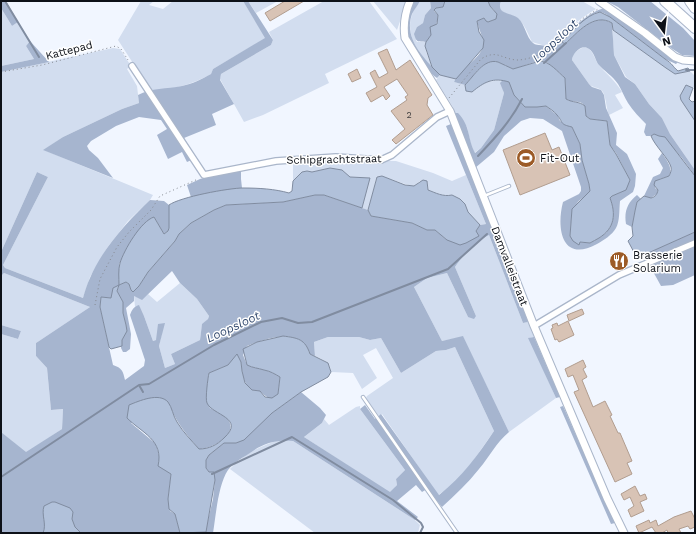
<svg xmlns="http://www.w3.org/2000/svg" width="696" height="534" font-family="'Work Sans',sans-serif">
<rect width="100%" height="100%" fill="#f1f6ff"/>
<path fill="#d2ddef" d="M141,1h13l-5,4 14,4 10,-8h70l23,37 -53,31 -2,5c-19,11 -39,15 -60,17l-33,-51z
M248,1h30l-22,12z
M324,1h45l28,38 -72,35 4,9 -66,32 -19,7 -24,-43 1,-5 50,-29 2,-5 -4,-8z
M373,1h34l-10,29z
M420,1h10l1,7 -6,7 -2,8 -6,4 -1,14 2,1h8v9l6,16c-14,-13 -27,-33 -20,-52 1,-5 6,-10 8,-14z
M501,1h81l14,8c-18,10 -32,24 -47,38l-17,-5c-4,-8 -8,-20 -16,-25 -5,-2 -12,-3 -15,-7 -2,-3 -1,-5 0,-9z
M1,8l11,18 6,-4 12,19 -4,5 8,13 -33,7z
M613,30l53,38 9,6 15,-3 5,5v10l-2,2 -7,-3 -5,15 14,21v49l-25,-36 -8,-16 -13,-14 -14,-20 -9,-7 -12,-22 -1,-14z
M585,47c8,2 9,11 13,17 8,10 17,16 24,28l-7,3 8,13 -14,7c-3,-7 -3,-22 -8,-25 -4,-3 -8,-2 -12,-6l-17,-24c0,-7 6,-11 13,-13z
M113,48l7,1 11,17 -4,3 10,17 2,17 -17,6 -59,28 -19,13 109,45 -3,5 -22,21 -21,27 -17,29 -7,21 -78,-30 -2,-3 45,-88 -11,-5 -36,80v-180z
M440,75l16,4 -2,3 11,3 1,6 19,-9 18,-2 -2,3 3,10 -10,37 -13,18 -7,5 -4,-12 -3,-14 -13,-14 -1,-6 -17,-27z
M319,160l77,1 37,12 19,8 14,-6 20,49 -6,1 -12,-13 -3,-8 -13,-9c-9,2 -16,-2 -24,-5v-7l-8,-2 -6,5c-11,-1 -29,-11 -37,-10l-9,34 -6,-2 7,-30 -19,-1 -20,-9 -18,4 -5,-1 -5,1 -9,9v-17z
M489,235l34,88 5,-1 6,15 -5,1 27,60 -47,34 -46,-95 -21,4 -28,-54 13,-9 20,-5 21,44 8,-1 -21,-49c7,-11 22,-26 34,-32z
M4,273l86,34 -54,36v13l11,12 4,42 12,-1 -1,20 -36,24 -25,-21v-98l17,5 3,-8 -20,-6v-49z
M180,283l17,16 12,17 -1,3 -6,6 -2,15 -29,14 4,10 -10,4 -6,-22 3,-13 -6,7 -3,1 -9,-25 -5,-10 -4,1 -1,-11 8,3 6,-5 9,8z
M328,337h31l11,3 11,-2 20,35 35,-22 10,-1 9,-3 39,84 -21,30 -19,23 -16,11 -56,-81 -3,2 -12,-16 -1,-2 1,-2 26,-18 -17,-30 -13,7 14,23 -15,11 -9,-16 -22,-1c-1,-10 -8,-12 -16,-16l-1,-14z
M360,406v3l45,61 -9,9 1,6 -7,8 -86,-56 18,-14 2,-4 5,6 27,-18z
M282,439l11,2 122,79 5,5 -2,8h-103l-85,-64c16,-17 31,-23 52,-30z"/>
<path fill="#a6b5cf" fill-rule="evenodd" d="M1,1h5l12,21 -6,4 -11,-18z
M243,1h5l25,39 -2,5 -50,29 -1,6 14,24 -22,10 4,11 -32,13 12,20 -9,4 -5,-10 -14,7 -11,-24 10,-6 -6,-9 -22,-3 -23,9 -25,15 -4,5 2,4 9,8 15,20 -70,-28 20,-13 59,-28 17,-6 -1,-8c13,-7 29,-6 44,-9 10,-2 20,-7 29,-12l2,-5 52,-31z
M413,1h7c-2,4 -6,9 -8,13 -9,25 13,45 28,61l-3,3c-7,-4 -11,-12 -16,-19 -17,-26 -17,-28 -8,-58z
M430,1h15l-1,6 -8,1 -2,3 4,4c-1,11 -5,19 -12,27 -9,-1 -9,1 -12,-8l3,-7 6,-4 2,-8 6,-7z
M488,1h13c-5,14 9,11 17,17 7,6 8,19 15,25 5,4 11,0 17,6 11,-10 43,-43 56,-40l73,52 -3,3 -11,-5 -55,-42c-3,-2 -7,-5 -11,-5 -11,2 -30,22 -37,30l3,2c12,-11 29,-32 47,-21l2,32 11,22 10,7 14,20 13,14 8,16 25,36v6c-11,-16 -23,-33 -41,-42l-3,2h-5l-2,-4 2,-8c-6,-6 -13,-13 -18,-21 -4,-6 -6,-13 -10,-19 -5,-8 -14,-13 -20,-20 -3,-5 -4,-12 -9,-15 -7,-6 -17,5 -17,11l17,24 3,3 9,3 3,5 2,13 11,25 -1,12 11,9 9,20 -1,12 -2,6 -13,9c-1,9 0,20 -4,27 -4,7 -12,12 -19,16 -35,19 -41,-15 -34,-42l16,-8 2,-3v-4l-19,-56 -19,-12 -13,-1 -9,3 -17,15 -10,16 -19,16 -21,-55h4c13,14 9,24 17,40l6,-5 13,-18 10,-37 -4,-10 3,-3 7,2 4,13 11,12h12l9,-1 12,10 2,5 12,6 8,17 2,16 7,24 1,7c-3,5 -8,7 -12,11 -9,11 -6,21 -8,34l9,8 1,-2 10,1c3,-2 6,-3 9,-5 16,-10 17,-24 11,-40l2,-2 9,-4 9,-12 -14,-27 -6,-8 -3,-24 -17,-2 -4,-3c-2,-21 -7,-10 -20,-17l-1,-21c-4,-4 -17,-16 -21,-17 -7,-2 -23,7 -31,8 -5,-2 -10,-5 -15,-7 -14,-4 -24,14 -33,23l-11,-3c2,-4 9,-13 12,-15 7,-7 18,-14 17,-25 0,-5 -5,-15 -6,-21l7,-3 4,4 8,-3 -2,-9 -4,-4z
M606,1h44l33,27 12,13v15l-13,-1 -11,-7 -53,-41z
M30,41l19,21 -48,10v-6l33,-7 -8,-13z
M451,124l68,172 9,26 -5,1 -34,-88c-12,6 -27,21 -34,32l21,49 -2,3 -6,-2 -21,-44 -20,5 -13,9 28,54 21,-5 46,96c-13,11 -19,24 -30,37 -11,14 -24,26 -37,38l-15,-18 -5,3 -6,-7 -19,16 21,16 -3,3 -122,-79c-14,-2 -29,2 -40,10 -9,6 -19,11 -25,19 -10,15 -12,45 -15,63h-8l8,-34 2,-19 -9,-12v-8l3,-5 15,-12h12l36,-30 29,-21 19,16 6,7 -4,8 -18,14 86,55 7,-7 -1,-6 9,-9 -45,-61 5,-4 10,14 6,-5 58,81c24,-19 38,-39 55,-64l-39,-84 -9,3 -10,1 -35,22 -20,-35 -11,2 -11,-3h-31l-14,5 1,14 -5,-2c-9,-28 -43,-16 -63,-8l-4,9 4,10c6,3 11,3 17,5 6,1 11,4 16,7l-2,17 -6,5c-5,-2 -7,-3 -11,-7 -3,-2 -7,-1 -9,-2 -9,-5 -10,-19 -11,-28l-13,3 -19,8c-1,4 -3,21 -2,26 0,3 2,6 3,9 6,3 15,6 19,13 8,15 -18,28 -30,28 -14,-16 -23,-27 -31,-47l-37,21 25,21 6,23 9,7 -3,25 2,12 5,3 5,19h-179v-101l25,20 36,-23 1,-20 -12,1 -4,-42 -11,-12v-13l54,-36 -86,-34 -3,3v-24l36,-80 11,5 -45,88 2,3 78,30c2,-7 4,-14 7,-20 12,-29 38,-57 60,-78l14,1 5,4v23l-1,3 -4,3 -10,-17 -35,47v21l7,-3 3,2 2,6 8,-4 9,-14 27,-31 4,-7 12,-11 23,-13 12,-5 57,-3 32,-7h9l44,15 3,6 41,7 15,7h8l12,10 29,-9 4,-6 6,-1 -40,-98zM172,271l8,12 17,16 12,17 -1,3 -6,5 -2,16 -29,14 4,10 -10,4 -6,-22 6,-23 -7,1 -2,16 -3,1 -9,-25 -5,-11c-6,2 -7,5 -9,10l15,45 -1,6 -19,14c-2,-9 -3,-12 -12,-15l-13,-58 1,-10 10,1 8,-12 -2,5 6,11v11l3,12v6l-4,9 -1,8 2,4h3l4,-3 1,-15 -5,-26 8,-7v-5l8,4z
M662,153c5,8 11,14 7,23l-9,3 -5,9 3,2 -1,4 -6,4 -7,-2 9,-19 7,-3 3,-6 -5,-9z
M241,168v11l1,9 -51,9 -4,-12 13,-6z
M637,195l4,4 -4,3 -5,25 -6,-3c-2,-12 1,-21 11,-29z
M695,232v9l-41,17 -4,-6z
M695,246v29l-22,10 -12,1 -11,-20z
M1,325l20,6 -3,8 -17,-5z
M534,337l26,60 -4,1 -28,-60z
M563,406l52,117 -4,1 -51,-117z"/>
<path fill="#b1c1da" stroke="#808ca0" d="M445,1h43l2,5 7,8 -1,5 -8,3 -2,-1 -2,-3 -7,3 2,11 5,8 -1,8 -27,31 -16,-4 -8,-8 -7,-21 1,-4 5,-7 -1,-8 7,-3 1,-9 -4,-5 2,-2 7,-1z
M600,12l10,5 55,42c8,5 7,7 13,12l10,-3 2,3 -15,3 -9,-6 -53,-38 -1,-7c-18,-11 -35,10 -47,21l-3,-2c10,-10 23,-27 38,-30z
M540,61c9,0 18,11 25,17l1,21c7,4 13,2 19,7l1,10 4,3 17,2 3,24 6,9 14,26 -4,10 -14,6 -2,2c6,16 5,30 -11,40 -3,2 -6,3 -9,5l-10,-1 -1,3 -6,-4 -3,-5 2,-27 18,-18 -1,-7 -7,-24 -2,-16 -8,-17c-13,-3 -8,-4 -15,-12 -3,-4 -7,-6 -11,-9l-9,1h-12l-11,-12 -5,-13c-16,-5 -25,0 -37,10l-6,-1 -1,-6c9,-9 19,-27 33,-23 5,2 10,5 15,7z
M686,85l7,3 -4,11 3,3 3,-1v20l-14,-21 -1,-4z
M654,134l5,2 6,1 30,39v56l-58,26 -9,-17 5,-5 -1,-9 3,-16 2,-9 7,-6 7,2c4,-1 6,-3 7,-8l-4,-5 1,-4 14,-5c1,-2 3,-6 2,-9 -2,-8 -16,-21 -20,-31z
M330,168l12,2 8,7 20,1 -8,30 -38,-13h-9l-32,7 -57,3 -12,5 -23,13 -12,11 -4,7 -27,31 -9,14 -6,6 -2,-2 -2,-6 -3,-2 -7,3 -2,6 6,11v11l3,12 1,6 -5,9v6l-11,3 -2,-2 -9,-40 1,-10 10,1 2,-10 6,-3c0,-7 -1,-15 1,-22 4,-13 21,-42 34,-46l10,17 4,-3 1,-3v-23c11,-8 60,-17 74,-17 16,0 32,1 46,5l3,-2 1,-10 9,-9 5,-1 5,1z
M382,176l23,9 9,1 9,-6 4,1 1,9c8,3 15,7 24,5l8,4 5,5 3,8 12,13 -4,6 3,5 -13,7 -6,2 -13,-5 -12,-10h-8l-15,-7 -41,-7 -3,-6 9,-33z
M283,336c15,2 22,3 27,18l18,9 3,9 -3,5 -27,15 -29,21 -28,27 -8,3h-12l-15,12 -3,5v8l3,4h5l1,8 -9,52 -26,1 -5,-19 -6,-5 -1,-10 3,-25 -13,-8c6,-26 -16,-33 -31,-48l2,-13c10,-4 30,-13 39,-3 4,5 5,14 9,20 6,10 14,18 22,27 10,0 18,-4 25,-11 22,-20 -12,-23 -17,-35 -2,-4 1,-26 2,-30l19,-8 9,-11 4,8 1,9 3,12 7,7 8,1 5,6 7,1 6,-4 2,-17c-5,-3 -10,-6 -16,-7 -6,-2 -11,-2 -17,-5l-4,-16 14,-7z
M52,502h3l15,6 3,4 -1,7 3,8 6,6h-38c4,-9 -2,-18 1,-27z"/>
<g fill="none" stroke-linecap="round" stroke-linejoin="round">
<path stroke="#808ca0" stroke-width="2" d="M5,1l34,56
M544,63l22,-20
M686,70h9
M478,156c17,-18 33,-35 44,-57
M139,385l4,7
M212,474l80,-37 101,63 28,23 2,4 -3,6
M1,477l138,-92 10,-1 65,-39 47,-23 21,-4 16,5 14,-1 136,-53 39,-35"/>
</g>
<path fill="#d8c3b5" stroke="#b19d8f" d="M285,1h19l-34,20 -5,-8z
M387,49l9,21 14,-10 22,35 -4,3 -1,7 6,10 -37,29 -4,-4 13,-11 -14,-18 16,-11 -2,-3 3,-2 -11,-16 -13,8 6,9 -4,4 -3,-5 -12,7 -5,-9 11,-6 -7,-14 5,-3 4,8 9,-5 -10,-20z
M357,69l4,9 -9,4 -4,-8z
M545,133l7,17 7,-3 11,28 -50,20 -17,-45z
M582,309l2,5 -15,7 -2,-6z
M568,321l6,14 -15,7 -2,-3 -2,1 -4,-11 2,-1 -1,-3 5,-2 1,3z
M583,360l3,7 -3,2 4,8 -5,3 11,27 12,-6 7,14 -2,1 8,17h2l12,28 -5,2 5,11 -17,8 -41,-90 5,-2 -6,-15 -5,2 -3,-8z
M635,486l5,10 5,-2 2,5 -7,3 4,9 -13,6 -3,-7 6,-4 -4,-9 -6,3 -3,-6z
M691,511l4,8v8l-5,2 -2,-3 -9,3 2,4h-13l-1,-3 -5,3h-6l-4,-6 -13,6 -3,-7 13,-6 1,3 6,-3 2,6 16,-9z"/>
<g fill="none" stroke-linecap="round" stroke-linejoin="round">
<defs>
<path id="service" d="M484,196l25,-10
M363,397l94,136"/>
<path id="minor" d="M132,66l72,109 72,-14 60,-4 45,3 11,-5 45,-38 13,-6
M534,326l85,-51 76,-32"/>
<path id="tertiary" d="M410,1c-5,12 -7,24 -5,37l45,73 84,215 73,172 17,35
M599,1l46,32 30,24 8,3 12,1"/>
<path id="motorway" d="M665,1l30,27
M690,1l5,7"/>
</defs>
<use href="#service" stroke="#aab6ca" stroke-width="4.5"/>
<use href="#minor" stroke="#aab6ca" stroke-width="8"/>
<use href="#tertiary" stroke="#aab6ca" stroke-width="9"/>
<use href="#motorway" stroke="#aab6ca" stroke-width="12"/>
<path stroke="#858991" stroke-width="1" stroke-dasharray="1 3" stroke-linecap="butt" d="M1,72l41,-7 74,-19 5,3 7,11
M449,98l32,-39c16,-10 20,0 36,1 9,0 20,-4 28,-8l37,-33 16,-10
M95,305l5,-26 17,-32 12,-15 22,-22 9,-14 38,-17"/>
<use href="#service" stroke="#fff" stroke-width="2.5"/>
<use href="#minor" stroke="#fff" stroke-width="5.5"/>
<use href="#tertiary" stroke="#fff" stroke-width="7"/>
<use href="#motorway" stroke="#fff" stroke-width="10"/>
</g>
<defs>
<symbol id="stadium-disc" viewBox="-11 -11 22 22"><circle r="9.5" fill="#9c5b27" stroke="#fff"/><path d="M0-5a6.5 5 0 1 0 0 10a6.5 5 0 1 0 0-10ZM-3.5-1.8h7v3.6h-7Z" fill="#fff"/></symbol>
<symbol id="restaurant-disc" viewBox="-11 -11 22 22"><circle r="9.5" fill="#9c5b27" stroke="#fff"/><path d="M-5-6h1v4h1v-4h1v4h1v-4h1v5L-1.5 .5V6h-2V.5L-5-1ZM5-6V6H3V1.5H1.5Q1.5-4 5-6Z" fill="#fff"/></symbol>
</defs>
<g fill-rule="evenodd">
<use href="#stadium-disc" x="515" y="147" width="22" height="22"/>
<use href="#restaurant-disc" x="608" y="250" width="22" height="22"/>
</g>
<g text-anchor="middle" stroke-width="3" stroke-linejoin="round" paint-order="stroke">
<g font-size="9" fill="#403e3f">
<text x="409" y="118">2</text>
</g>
<g font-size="11" fill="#0d1118" stroke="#fff">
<text transform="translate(69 50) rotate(-14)" y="4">Kattepad</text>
<text transform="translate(334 159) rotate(-1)" y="4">Schipgrachtstraat</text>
<text transform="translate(510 266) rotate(69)" y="4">Damvalleistraat</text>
</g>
<g font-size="11" fill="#0d1118" stroke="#fff" text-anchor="start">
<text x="540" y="162">Fit-Out</text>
<text x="633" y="259">Brasserie<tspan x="633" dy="13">Solarium</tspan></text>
</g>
<g font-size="12" font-style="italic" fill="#31486d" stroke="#fff">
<text transform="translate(555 41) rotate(-43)" y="4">Loopsloot</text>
<text transform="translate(233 327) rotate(-25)" y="4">Loopsloot</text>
</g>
</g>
<rect width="696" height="534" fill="none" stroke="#0d1118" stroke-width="4"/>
<g transform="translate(664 32) rotate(165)" stroke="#ffffff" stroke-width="3" paint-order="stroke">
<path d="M0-3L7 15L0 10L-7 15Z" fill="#0d1118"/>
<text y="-6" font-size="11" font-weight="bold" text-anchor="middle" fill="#0d1118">N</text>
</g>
</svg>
